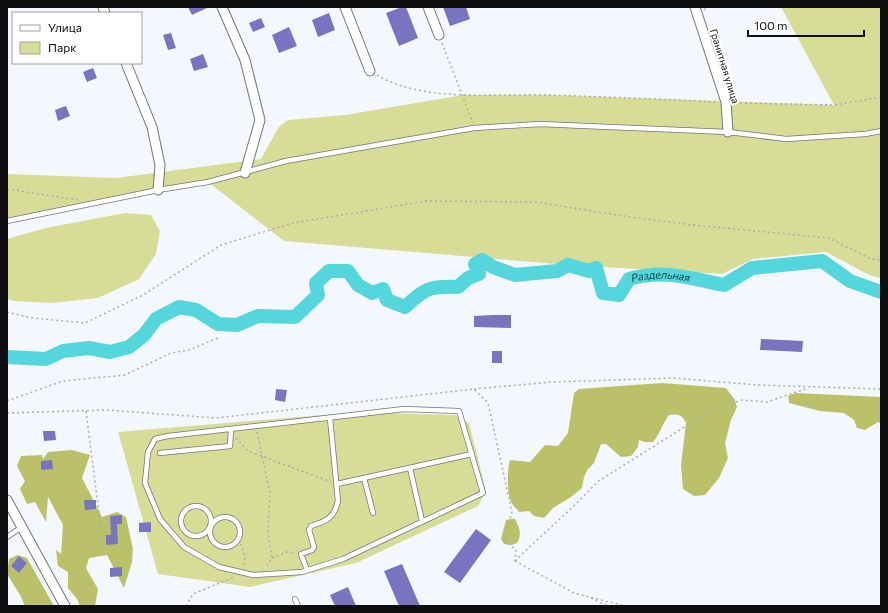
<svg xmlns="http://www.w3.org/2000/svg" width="888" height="613" font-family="Commissioner,sans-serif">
<rect width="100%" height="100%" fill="#f5f7fe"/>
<path fill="#d7dd97" d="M781,7h100v271l-12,-3 -43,-23 -73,7 -31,15 -154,-9 -284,-24 -76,-59 -201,39v-47l109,4 145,-19 17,-31 10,-8 57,-5 118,-20h85l286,10z
M125,213l26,2 9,16 -4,23 -17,25 -41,19 -46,5 -39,-2 -6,-2v-60l39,-11z
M358,412l97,3 14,8 17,68 -8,15 -122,57 -106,24 -92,-13 -40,-142z"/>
<path fill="#bbc169" d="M662,383l64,5 9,12 2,7 -6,13 -6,23 3,15 -9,20 -14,17 -11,1 -11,-7 -2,-24 5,-42c-4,-9 -9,-9 -17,-8 -7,9 -9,19 -16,27h-8l-6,-2 -1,7 -7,9 -10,1 -15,-13h-5l-7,19 -6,6 -4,8 -2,11 -11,9 -18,11 -9,10 -10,-2 -5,-5 -10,1c-2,-3 -6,-6 -8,-10 -4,-8 -4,-33 -1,-42l20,2 15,-17 13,1 10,-13 6,-40 5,-4z
M795,393l86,4v27l-3,-2 -13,8 -8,-2 -3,-8 -10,-7 -24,-2 -31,-8 -1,-7z
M72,450l18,5 -8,23 20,39 15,-5 9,5 7,32 -1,13 -8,26 -17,-33 -18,3 -3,10 12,21 -3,17h-15l-3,-7 -9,-11v-16l-10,-6 -2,-16 5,4 2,-29 -15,-28 -2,25 -11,-20 -8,2 -7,-15 5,-8 -8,-15 4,-10 21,-1 1,4 5,-7z
M511,519h4c5,9 7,15 2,24l-5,2 -8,-1 -3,-5 5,-19z
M17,555l10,3 27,48h-29l-5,-11 -13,-21 2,-15z"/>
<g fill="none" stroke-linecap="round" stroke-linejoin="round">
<path stroke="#55d6dc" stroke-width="14" id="s1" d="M7,357l39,2 17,-8 26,-3 21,4 19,-5 15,-12 12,-16 23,-12 17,3 22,14 19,1 21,-9 37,1 23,-22 -2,-12 13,-12h19l10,14 14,8 11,-4 4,11 18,7c20,-19 25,-21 53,-20l10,-9 11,-4 -4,-10 7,-4 11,7 22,8 42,-4 11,-6 21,6 7,-3 7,25 16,2 10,-16c36,-10 60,-1 95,6l28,-17 70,-7 28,20 31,11"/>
</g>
<path fill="#7775bf" d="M188,7h21l-17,8z
M402,7h4l12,31 -19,8 -13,-33z
M443,7h23l4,12 -20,7z
M329,13l6,17 -17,7 -6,-17z
M261,18l4,9 -12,5 -4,-9z
M289,27l8,19 -18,7 -7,-18z
M171,33l5,15 -8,2 -5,-15z
M203,54l5,13 -14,4 -4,-12z
M93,68l4,10 -10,4 -4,-10z
M66,106l4,10 -12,5 -3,-11z
M492,315h19v13l-37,-1v-11z
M761,339l42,2 -1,11 -42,-2z
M492,351h10v12h-10z
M276,389l11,1 -2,12 -10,-2z
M43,431h12l1,9 -12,1z
M52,460l1,9 -12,1v-9z
M84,500h12v9l-11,1z
M122,515v9h-5l1,20 -12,1v-10h5l-1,-19z
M151,522v10h-12v-9z
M476,529l15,11 -31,43 -16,-11z
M19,556l8,7 -8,10 -8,-7z
M402,564l18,42h-21l-15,-35z
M122,567v9l-12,1v-9z
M348,587l8,19h-21l-5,-11z"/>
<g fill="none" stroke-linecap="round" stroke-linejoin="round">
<defs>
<path id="service" d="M7,221l151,-31 50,-8 78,-21 188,-33 65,-4 189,8 58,7 79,-5 16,-3
M404,409l55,2 24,82 -140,66 -41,13 -49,3 -34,-8 -35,-20 -24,-28 -15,-36 3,-31 7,-13 13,-3z
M160,453l70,-7 1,-17
M410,468l12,53
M364,478l9,35
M337,484l135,-30
M181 521a15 15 0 1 1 30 0a15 15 0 1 1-30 0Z
M210 532a15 15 0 1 1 30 0a15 15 0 1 1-30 0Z
M7,537l15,-10
M307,570l-6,-16 11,-4 2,-3 -5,-17 2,-4c16,-5 23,-8 27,-25l-8,-83
M295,599l3,7"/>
<path id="minor" d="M103,7l2,6
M222,7l23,53 15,60 -15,53
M345,7l25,64
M428,7l11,28
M695,7l31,95 2,30
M126,63l26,64 8,38 -2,25
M7,500l58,106"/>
</defs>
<use href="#service" stroke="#72747c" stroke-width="6"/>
<use href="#minor" stroke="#72747c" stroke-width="11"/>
<path stroke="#aaabb1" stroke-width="1.5" stroke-dasharray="2 3" stroke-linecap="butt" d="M704,10l3,-3
M442,43l31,80
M377,75c46,28 120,18 173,20 56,2 112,4 167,7
M735,103l99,2 47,-8
M7,189l71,11
M7,312l25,6 53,5 58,-28 78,-50 72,-22 134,-22 109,1 87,14 70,9 136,13 42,21 10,1
M474,389l78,-7 122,-4 83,7 124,4
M7,401l56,-20 62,-6 46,-22 18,-3 31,-13
M86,411l16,126
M7,413l100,-3 109,8 258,-29 14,14 24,109 -8,28 12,10 -1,11
M257,432l13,61 -2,40 4,25 -7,10
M236,438l12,13 83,31
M239,539l6,17 -1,12
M272,558l14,-6 9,1
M515,561c27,-27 57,-51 82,-79l113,-71 32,-11 25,2 41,-14
M515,561l59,32 51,13
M591,598l16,8
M186,606l7,-12 41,-17"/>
<use href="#service" stroke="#fff" stroke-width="4.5"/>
<use href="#minor" stroke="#fff" stroke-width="9"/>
</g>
<g text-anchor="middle" stroke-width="4" stroke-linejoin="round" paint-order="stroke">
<g font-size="10" fill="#0e0e11" stroke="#fff">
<text transform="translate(725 66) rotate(73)" y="4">Гранитная улица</text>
</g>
<g font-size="11" font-style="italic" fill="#0f494c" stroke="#fff">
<text dy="4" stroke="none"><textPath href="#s1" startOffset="786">Раздельная</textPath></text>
</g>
</g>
<rect width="888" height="613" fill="none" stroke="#0e0e11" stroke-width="16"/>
<rect x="12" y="12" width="130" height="52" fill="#ffffff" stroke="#9f9fa0"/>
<rect x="20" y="25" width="20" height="6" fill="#ffffff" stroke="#9f9fa0"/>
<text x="48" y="32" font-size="12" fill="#0e0e11">Улица</text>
<rect x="20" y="42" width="20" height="12" fill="#d7dd97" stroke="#9f9fa0"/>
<text x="48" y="52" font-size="12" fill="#0e0e11">Парк</text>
<path d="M748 30v6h116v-6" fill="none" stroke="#0e0e11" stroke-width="2"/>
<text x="754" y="30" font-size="12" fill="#0e0e11" stroke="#ffffff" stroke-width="3" paint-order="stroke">100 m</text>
</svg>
